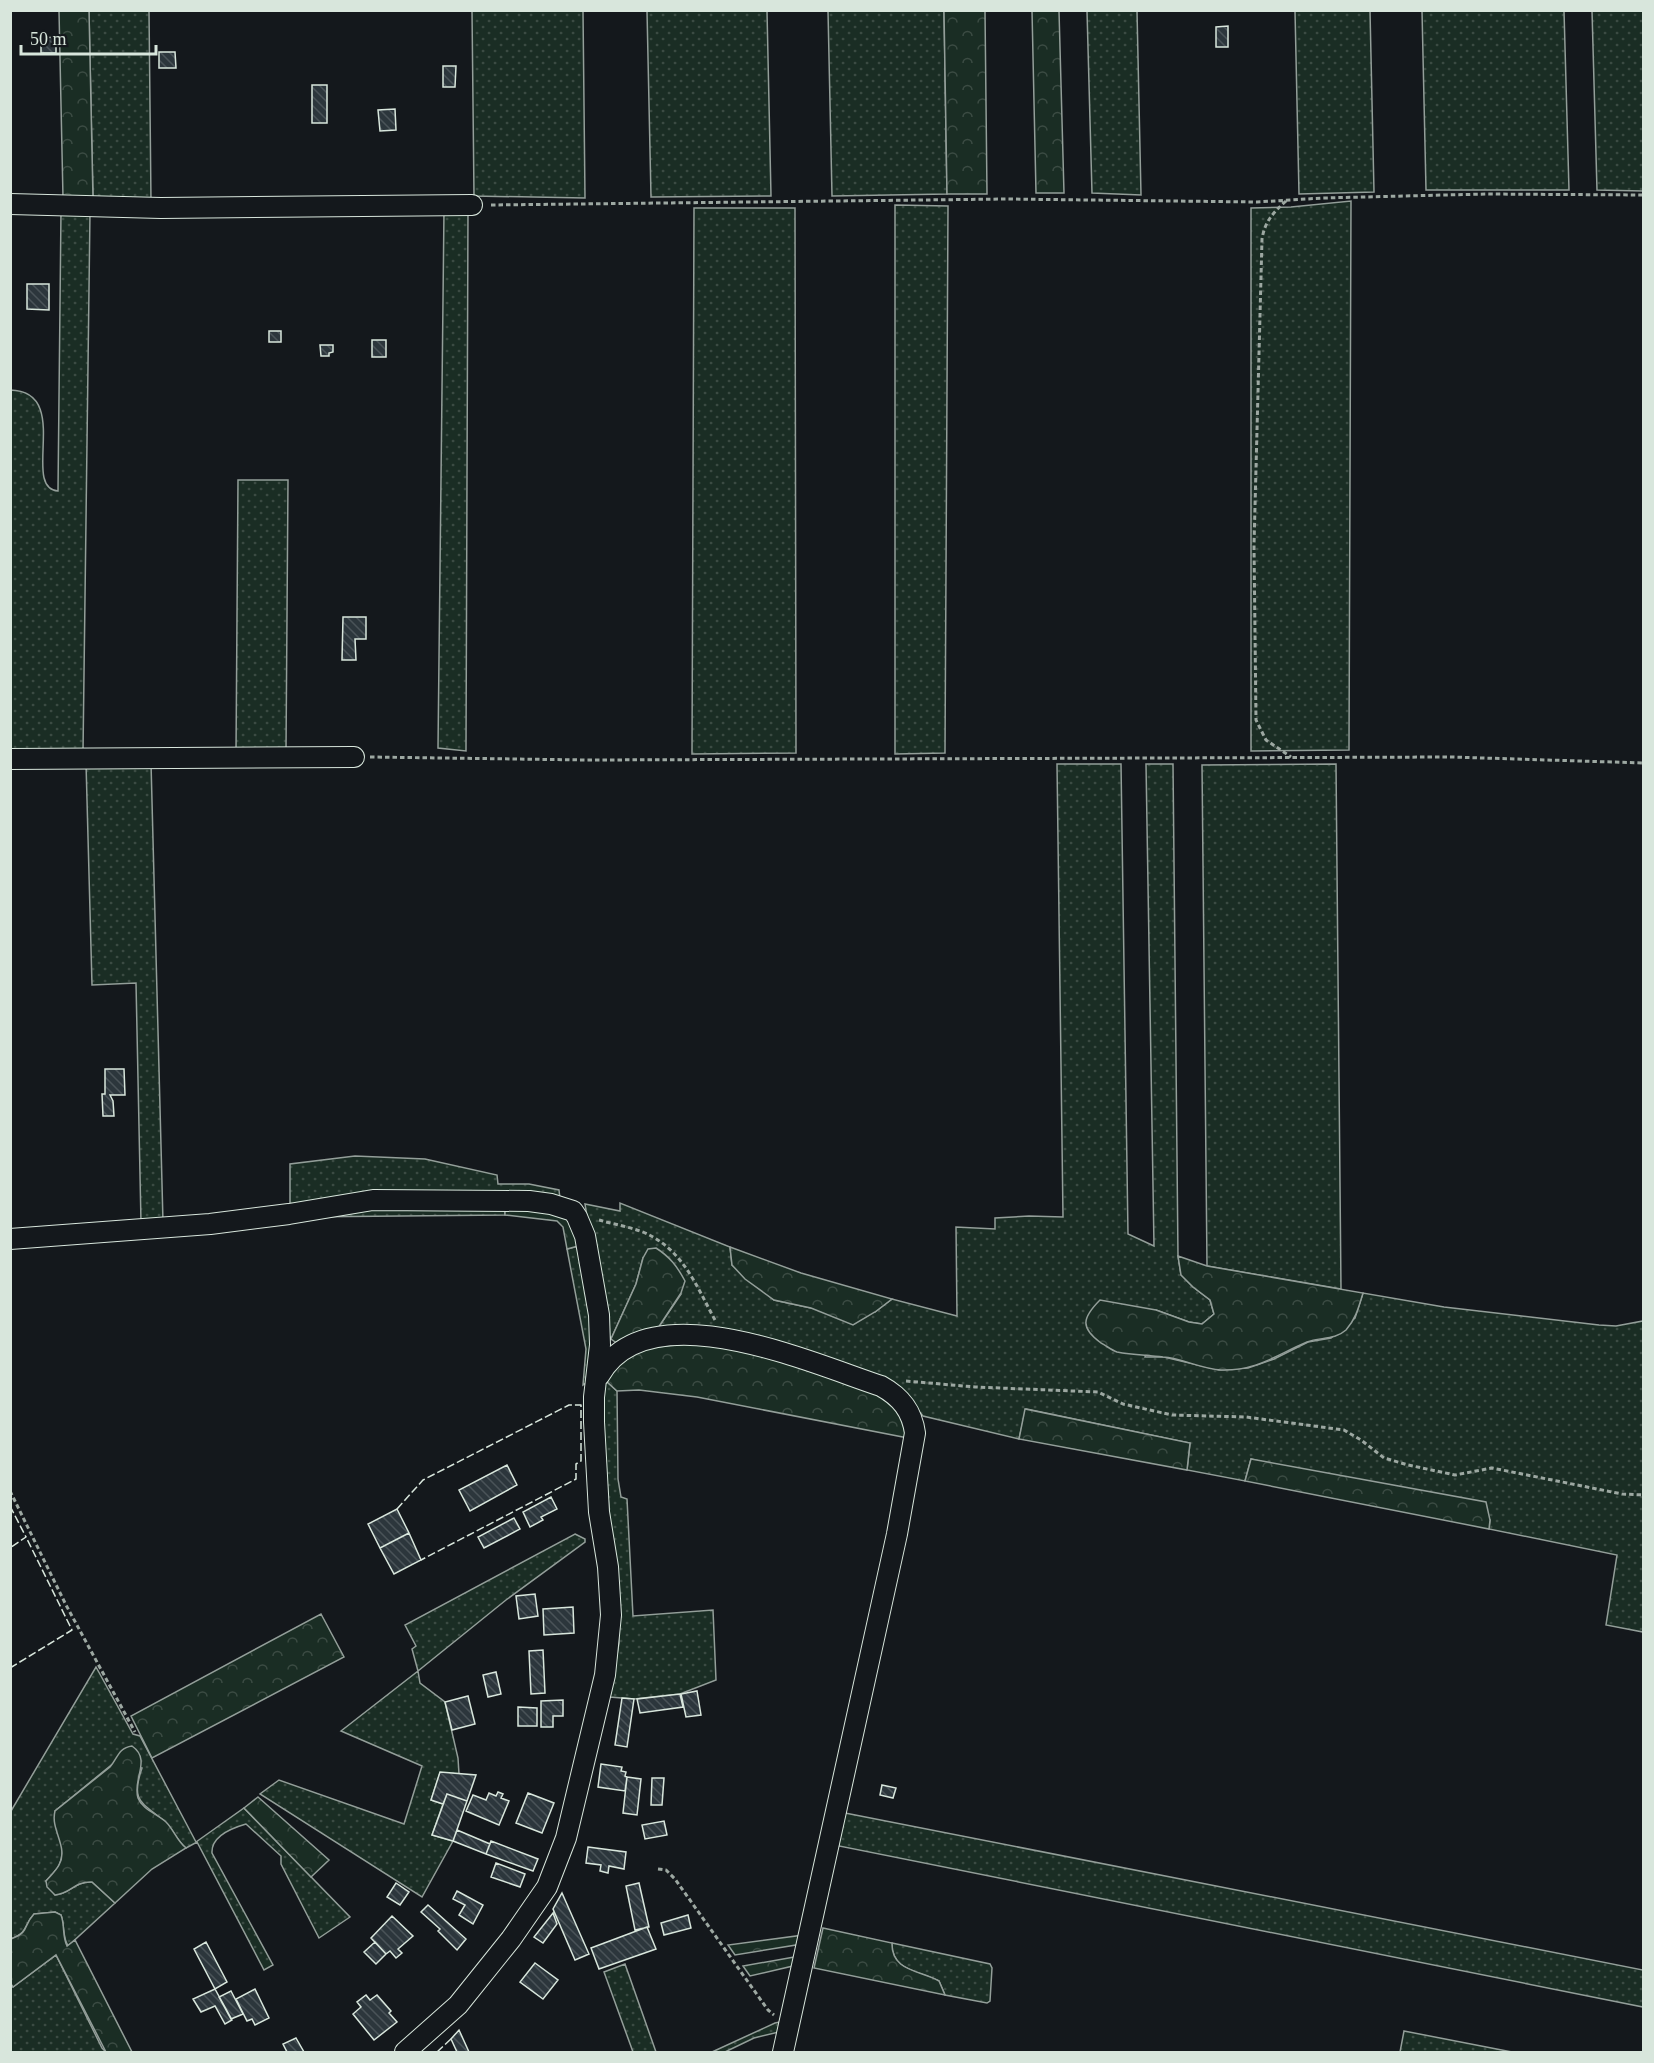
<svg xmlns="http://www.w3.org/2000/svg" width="1654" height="2063" font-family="Georgia,serif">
<defs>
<pattern id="grass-dots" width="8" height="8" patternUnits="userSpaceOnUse" patternTransform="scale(1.5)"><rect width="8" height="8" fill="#1a2d24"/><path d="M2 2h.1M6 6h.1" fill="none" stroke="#3b4b43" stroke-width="1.8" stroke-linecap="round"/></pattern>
<pattern id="forest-crowns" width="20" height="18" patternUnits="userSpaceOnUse" patternTransform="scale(1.5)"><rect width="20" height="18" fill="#1a2d24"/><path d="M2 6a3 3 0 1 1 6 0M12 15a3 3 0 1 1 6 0" fill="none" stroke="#3b4b43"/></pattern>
<pattern id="building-back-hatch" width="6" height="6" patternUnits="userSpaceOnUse" patternTransform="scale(1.5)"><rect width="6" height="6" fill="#2c363c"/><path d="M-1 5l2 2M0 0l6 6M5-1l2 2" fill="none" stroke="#4a5358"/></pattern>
</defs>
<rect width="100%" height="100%" fill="#14181c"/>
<path fill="url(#grass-dots)" stroke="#939e99" stroke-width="1.5" d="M89,11h60l2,191 -58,-3z
M472,11h111l2,187 -111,-2z
M647,11h120l4,185 -120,1z
M828,11h116l3,183 -115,2z
M1087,11h50l4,184 -49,-2z
M1295,11h75l4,181 -75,2z
M1422,11h142l5,179h-143z
M1592,11h51v180l-46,-1z
M1351,201l-2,549 -98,1v-543l40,-1z
M895,205l53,1 -3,547 -50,1z
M694,208h101l1,545 -104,1z
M468,209l-2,542 -28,-3 6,-538z
M61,211l29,1 -7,540 -72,1 -1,-363c63,1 10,98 48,101z
M238,480h50l-2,272 -50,1z
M86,763h65l12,459h-22l-5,-239 -44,2z
M1057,764h64l7,470 26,12 -8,-482h27l5,492 3,19 12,12 17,13 4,14 -12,10 -13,-2 -33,-12 -11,47h19l55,13 29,-2 26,-9 34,-17 23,-4 24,-20 8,-25 81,14 155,18 17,1 27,-5v311l-37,-7 11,-70 -128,-26 1,-9 -239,-61 -6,22 -58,-11 3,-27 -164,-34 -7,30 -96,-23 -15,-17 -250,-71 23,-34 -38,-36 -7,26 -25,55 -6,-12 -20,-123 35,7v-8l110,44 2,18 42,35 37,8 64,4 17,-13 65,17 -1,-89 39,2v-11l34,-2 34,1z
M1336,764l5,525 -134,-23 -5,-501z
M355,1156l70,3 72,16 1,9h31l30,6 1,9 -270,8v-43z
M505,1206v9l-208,2 51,-10z
M582,1245l11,62 -4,74 -6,4 3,-36 -19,-100z
M606,1381l11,10 1,88 3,18 6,2 6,117 80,-6 3,70 -36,14 -46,5 -24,-2 9,-54 -18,-241z
M575,1534l10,5v3l-79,58 -88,71 2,12 25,19 13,56 1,16 -19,-1 -9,27 12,4 -11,31 21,6 -31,56 -162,-103 19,-14 125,44 18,-58 -81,-35 77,-60 -6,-22 4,-3 -11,-21z
M96,1667l37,67 7,2 56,106 48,-34 106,109 -31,21 -38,-74v-8l-35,-32c-14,4 -35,12 -34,29l61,112 -9,5 -67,-128 -11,6c-9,-7 -13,-19 -21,-26 -23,-20 -35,-20 -23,-54l-27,-6 -60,49c3,16 12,39 4,54 -3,6 -9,11 -13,16l9,14c16,-1 19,-14 37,-13l23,21 -47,43c-6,-10 -3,-20 -7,-31l-6,-3 -21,2c-11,12 -5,18 -23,25v-128z
M840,1812l803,158v37l-809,-162z
M892,1943l98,21 2,4 -2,33 -3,2 -42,-8 -6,-14c-20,-10 -48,-10 -47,-38z
M56,1955l46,93 4,4h-95l-1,-68 3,3z
M625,1964l31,88h-23l-29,-80z
M785,2021l-2,10 -29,7 -29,14h-13l63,-29z
M1404,2031l108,21h-112z"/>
<path fill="url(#forest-crowns)" stroke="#939e99" stroke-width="1.5" d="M59,11h30l4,188 -30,-1z
M944,11h41l2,183h-40z
M1032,11h27l5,182h-28z
M505,1206l62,8 15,31 -15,4 -4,-22 -6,-6 -52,-6z
M730,1247l71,26 91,26 -17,13 -22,13 -42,-17 -37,-8 -29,-21 -13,-14z
M656,1248c14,9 21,18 29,33l-4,12 -23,35 -40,16 -7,-5 25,-55 7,-26 5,-9z
M1178,1256l29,10 156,27c-4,13 -7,26 -17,37 -11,10 -26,7 -39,12 -31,13 -50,29 -86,28 -20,-1 -39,-12 -58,-13 -16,-2 -30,-2 -46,-5 -6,-2 -10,-6 -16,-9 -21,-15 -19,-25 -1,-43l56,10 33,12 13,2 12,-10 -4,-14 -17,-13 -12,-12z
M722,1341l162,52 16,13 8,32 -211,-41 -58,-7 -22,1 -11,-10 27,-32z
M1025,1409l165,34 -3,27 -168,-31z
M1251,1459l235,43 4,18 -1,9 -244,-48z
M321,1614l23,43 -192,101 -21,-42z
M132,1746c20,14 0,33 6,52 4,11 19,16 28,24 8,8 11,19 20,26l-34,21 -37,34 -23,-21c-18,-1 -21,12 -37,13l-8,-8 -1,-6c4,-5 10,-10 13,-16 10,-18 -9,-35 -4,-54l55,-44c8,-9 8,-19 22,-21z
M258,1797l71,63 -18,17 -67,-69z
M55,1912l6,3c4,10 1,21 6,31l8,-6 57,112h-26l-50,-97 -43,32 -2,-3v-45c20,-8 11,-12 23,-25z
M823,1928l69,15c-1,28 27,27 47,38l6,14 -131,-27z
M804,1935l-2,9 -67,11 -7,-10z
M800,1956l-3,9 -47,11 -7,-10z"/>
<path fill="url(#building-back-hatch)" stroke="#d8e6dc" stroke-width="1.5" d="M1228,26v21h-12v-20z
M56,37v16h-15v-15z
M159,52h16l1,16h-17z
M443,66h13l-1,21h-12z
M312,85h15v38h-15z
M395,109l1,21 -16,1 -2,-21z
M27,284h22v26l-22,-1z
M269,331h12v11h-12z
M372,340h14v17h-14z
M320,345h13v7l-4,1v3h-8z
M343,617h23v22h-11l1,21h-14z
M105,1069h19l1,26h-15l3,6 1,15h-11l-1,-22h3z
M507,1465l10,20 -47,26 -11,-21z
M551,1497l6,12 -16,8 2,3 -13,7 -7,-15z
M397,1509l12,24 -29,15 -12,-24z
M514,1518l6,11 -36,19 -6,-11z
M409,1533l12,27 -27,14 -14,-26z
M535,1594l3,22 -19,3 -3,-23z
M573,1607l1,26 -30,2 -1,-26z
M543,1650l2,43 -14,1 -2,-43z
M496,1672l5,22 -13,3 -5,-22z
M697,1691l4,24 -15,2 -5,-23z
M680,1694l3,13 -43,6 -3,-14z
M468,1696l7,28 -23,6 -7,-28z
M622,1698l12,1 -7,48 -12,-2z
M563,1700v16h-10v11h-12v-26z
M518,1707l19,1v18h-19z
M601,1764l21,3 -1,4 5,1 -1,4 2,1 -2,14 -27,-4z
M440,1772l36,3 -9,26 -20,-7 -4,10 -12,-4z
M627,1777l14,2 -4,36 -14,-2z
M652,1778h12l-2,27h-11z
M882,1785l14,3 -3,10 -13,-3z
M498,1792l5,2 -2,4 8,3 -10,24 -33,-14 7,-16 13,5 3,-7 7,3z
M528,1793l26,10 -12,30 -26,-10z
M447,1794l20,7 -14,40 -21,-6z
M664,1821l3,14 -22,4 -3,-14z
M457,1830l33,14 -4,10 -33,-13z
M491,1841l47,18 -5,12 -47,-17z
M588,1847l38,5 -2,17 -15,-3 -1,7 -8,-2 1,-6 -15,-2z
M496,1863l29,11 -5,13 -29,-10z
M396,1883l13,9 -9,13 -13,-8z
M639,1883l10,44 -14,3 -9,-44z
M457,1891l26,14 -10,19 -14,-9 6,-10 -12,-6z
M562,1893l27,61 -14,6 -22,-51z
M428,1905l38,34 -9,11 -19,-19 2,-2 -19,-17z
M553,1913l4,11 -14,19 -9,-6z
M688,1915l3,13 -27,7 -3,-12z
M392,1916l21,20 -15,13 4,4 -6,5 -6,-7 -4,3 -15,-16z
M647,1927l9,22 -57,20 -8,-21z
M206,1942l21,40 -12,7 -21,-40z
M375,1942l11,12 -10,10 -12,-12z
M535,1963l23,17 -15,19 -23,-17z
M215,1989l17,31 -7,4 -10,-18 -14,6 -8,-13z
M255,1989l14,29 -14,7 -3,-6 -5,2 -11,-22z
M231,1991l12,23 -12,5 -12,-22z
M366,1995l4,5 7,-5 14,16 -2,2 8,9 -23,18 -21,-26 8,-7 -4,-5z
M459,2030l10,22h-12l-6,-13z
M296,2038l8,14h-17l-4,-8z"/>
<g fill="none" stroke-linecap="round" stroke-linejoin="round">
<defs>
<path id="minor" d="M10,204l151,4 311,-3
M10,759l344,-2
M10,1239l200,-15 79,-10 84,-14 156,1 22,3 22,7 4,6 8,19 14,79 1,30 -6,52v25l5,90 9,55 3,48 -6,60 -39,163 -19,49 -36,52 -53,66 -53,47
M599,1376c48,-87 212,-13 282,10 20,11 31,25 34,47l-18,101 -114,518"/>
</defs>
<use href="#minor" stroke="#d8e6dc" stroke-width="22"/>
<path stroke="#9da8a2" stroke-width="3" stroke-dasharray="4.5 3" stroke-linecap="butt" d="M1286,201c-13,12 -21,20 -24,38l-8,306 2,175 10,20 25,17
M491,205l516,-6 250,3 66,-4 163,-4 158,1
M370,757l216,3 865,-3 193,6
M599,1220c17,5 39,8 54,17 32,18 45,52 62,83
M906,1381l69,6 123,5 25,12 49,11 74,2 98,13 17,10 23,18 24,7 47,10 37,-7 130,26 22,1
M10,1491l56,114 69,127
M658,1869l8,1 9,9 93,131 6,5"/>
<use href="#minor" stroke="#14181c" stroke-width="20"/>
<path stroke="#d8e6dc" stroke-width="1.5" stroke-dasharray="8 3" stroke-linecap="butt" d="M10,1506l16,31 -16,11
M397,1509l26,-29 146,-75h12v56l-5,3v15l-155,81
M10,1668l62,-38 -46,-93
M437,2052l14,-13 1,2"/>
</g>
<rect width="1654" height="2063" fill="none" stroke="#d8e6dc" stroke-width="24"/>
<path d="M21 45v9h135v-9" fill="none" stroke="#d8e6dc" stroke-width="3"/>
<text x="30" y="45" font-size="18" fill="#d8e6dc" stroke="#14181c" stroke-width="4.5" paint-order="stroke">50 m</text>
</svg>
